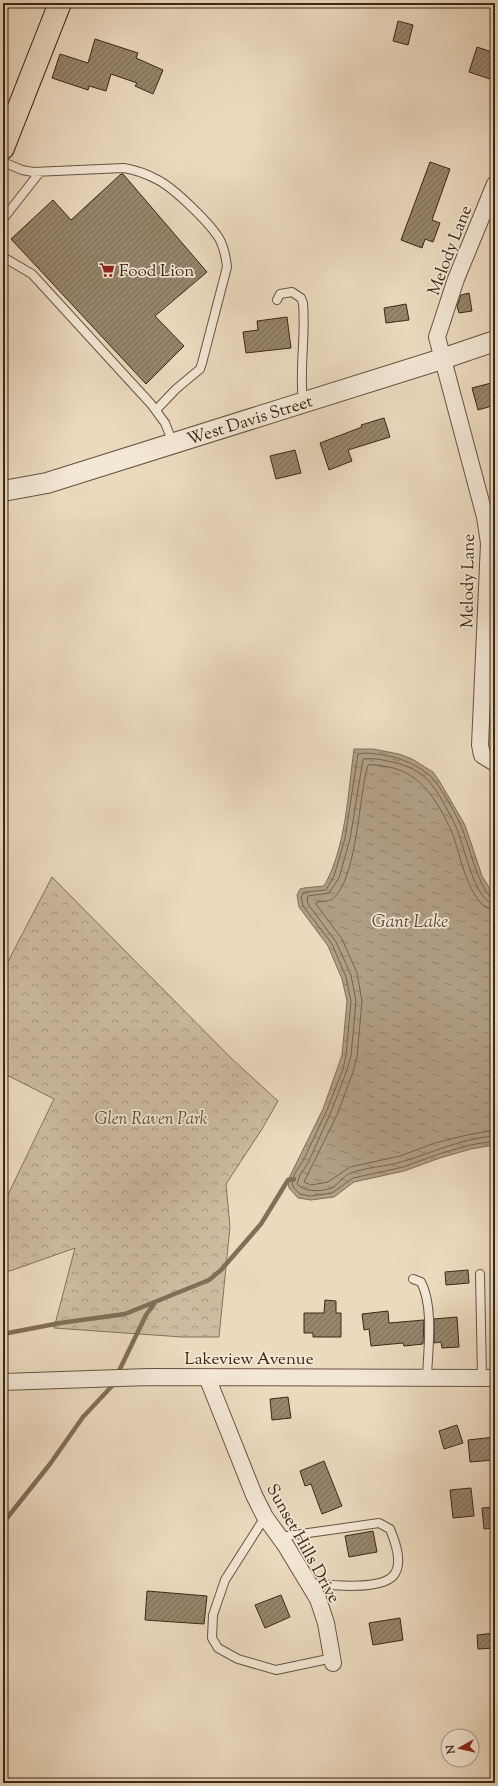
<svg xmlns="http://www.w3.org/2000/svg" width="498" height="1786" font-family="'Sorts Mill Goudy',serif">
<defs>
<pattern id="forest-crowns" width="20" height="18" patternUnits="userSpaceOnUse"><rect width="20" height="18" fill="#cebca2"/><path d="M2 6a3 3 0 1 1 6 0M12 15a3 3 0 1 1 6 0" fill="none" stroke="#a89983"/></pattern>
<pattern id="water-ripples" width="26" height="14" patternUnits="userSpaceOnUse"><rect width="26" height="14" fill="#b09d85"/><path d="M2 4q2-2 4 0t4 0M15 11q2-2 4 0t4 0" fill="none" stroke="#90806c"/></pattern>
<pattern id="building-hatch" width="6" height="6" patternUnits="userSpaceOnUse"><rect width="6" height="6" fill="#97856d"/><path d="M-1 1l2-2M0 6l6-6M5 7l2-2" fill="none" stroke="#7c6d58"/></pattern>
</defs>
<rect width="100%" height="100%" fill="#ecdabf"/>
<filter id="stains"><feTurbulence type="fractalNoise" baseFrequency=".005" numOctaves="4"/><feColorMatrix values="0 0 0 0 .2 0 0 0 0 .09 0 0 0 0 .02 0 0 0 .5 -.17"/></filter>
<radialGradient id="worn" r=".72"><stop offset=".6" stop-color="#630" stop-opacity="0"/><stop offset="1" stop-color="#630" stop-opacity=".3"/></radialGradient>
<path fill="url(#forest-crowns)" stroke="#84725c" d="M52,877l180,182 46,42 -16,28 -36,55 4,43 -11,110h-37l-128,-9 21,-80 -65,23h-7v-66l51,-106 -51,-26v-102z"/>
<path fill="url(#water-ripples)" stroke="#816e58" d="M354,749h19l26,5 13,5 21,13 7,10 25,43 17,51 13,21v248l-24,4 -31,9 -36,13 -50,11 -20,15 -23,3 -13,-2 -9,-10 -1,-8 35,-71 19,-54 5,-54 -5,-22 -14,-33 -29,-39 -2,-12 3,-6 4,-1 20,-2c22,-38 24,-94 30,-137z"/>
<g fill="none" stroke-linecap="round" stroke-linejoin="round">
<path stroke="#76624d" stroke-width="1" d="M495,899c-15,-2 -27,-59 -34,-73 -5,-12 -22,-43 -32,-51 -12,-10 -26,-16 -41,-19 -10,-2 -20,-4 -30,-2l-13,84 -11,38 -8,14 -21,2 -4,4 2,10 29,38 14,33 5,24 -5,54 -3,14 -16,41 -24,51 -8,12 -3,8 1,6 7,7 10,2 22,-3 21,-15 50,-11 36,-13 31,-9 25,-4
M495,904c-21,-1 -31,-61 -39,-77 -7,-15 -17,-34 -28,-47 -11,-11 -27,-17 -41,-19 -8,-2 -16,-3 -24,-2l-13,80 -11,39 -10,15 -21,3 -1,2 1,6 28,38 15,33 5,26 -5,55 -4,14 -16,42 -23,51 -8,12 -3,9c7,8 24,8 34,4 7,-3 12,-12 20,-15 15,-6 34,-6 50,-11 31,-9 61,-24 94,-26
M495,910c-27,-1 -35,-60 -44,-80 -13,-27 -29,-57 -62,-63 -7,-1 -15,-3 -21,-2 -9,28 -11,117 -36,134 -4,3 -10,2 -15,3l-1,2 26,35 15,34 5,28 -5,56 -4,15 -16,43 -33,67 7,3 17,-3 22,-15 50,-11 35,-13 32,-8 28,-5"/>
<path stroke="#816e58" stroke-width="4.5" d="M3,1334l57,-11 65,-9 84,-34 12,-10 40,-46 27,-44 6,-1
M117,1375l29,-60 8,-11
M3,1523l47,-59 33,-47 29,-31 2,-4"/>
</g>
<path fill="url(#building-hatch)" stroke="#3b2815" d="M398,21l15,4 -5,20 -15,-4z
M95,39l43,14 -2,5 27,12 -10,24 -18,-8 2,-3 -26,-9 -5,17 -17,-5 -1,4 -36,-12 8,-24 28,9z
M477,47l18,6v11l-5,15 -21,-7z
M430,162l20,7 -18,51 8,3 -7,19 -8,-3 -3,9 -21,-8z
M121,174h2l84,98 -52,44 29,30 -38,38 -135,-145 42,-39 18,20z
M469,293l3,18 -13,2 -2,-7 4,-11z
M406,304l3,16 -23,3 -2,-15z
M287,317l4,31 -45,5 -3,-21 15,-2 -1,-9z
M495,382v23l-17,5 -6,-22z
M384,418l6,19 -42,13 4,11 -23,9 -9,-27 42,-16 -1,-2z
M295,450l6,23 -25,6 -6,-23z
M468,1270l1,13 -23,2 -1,-13z
M325,1300l11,1v12h5v24h-28v-4h-9v-20h20z
M388,1311l1,12 35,-3 -1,24 -19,2 -1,-3 -32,3 -2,-17 -5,1 -2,-16z
M457,1317l2,30 -17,1 -1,-6 -7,1v-24z
M288,1397l3,21 -19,2 -2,-21z
M457,1425l6,18 -19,6 -5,-18z
M495,1437v23l-25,2 -2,-22z
M324,1461l18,45 -20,8 -11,-30 -6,2 -5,-15z
M471,1488l3,28 -21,2 -3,-28z
M495,1507v21l-11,1 -2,-21z
M373,1531l4,21 -28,5 -4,-21z
M147,1591l60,5 -3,28 -59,-4z
M281,1595l9,22 -25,11 -10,-23z
M400,1618l3,22 -30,5 -4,-22z
M495,1633v15l-17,1 -1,-14z"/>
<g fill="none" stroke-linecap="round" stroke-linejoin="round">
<defs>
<path id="service" d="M3,162l19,8 11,2 91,-4c12,2 23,6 34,12 17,9 53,44 62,60 4,8 6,18 7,27l-25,96 -2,6 -24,20 -20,21
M3,219l37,-47
M3,257l29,17 119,130 14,19 8,20
M277,300l3,-6 12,-2 9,6 2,5c3,33 -4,66 0,99
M480,1274l2,103
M413,1279l8,3c13,25 7,67 6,95
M265,1517l-40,63 -12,35 -1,23 6,10 20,11 38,11 57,-12
M280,1537l99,-14 11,6c5,12 14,35 3,47 -14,15 -65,9 -84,7"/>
<path id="minor" d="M495,184l-39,95 -19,58 48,180 4,26 -9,202 2,10 13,8
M207,1377l47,118 11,22 21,29 32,53 8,24 7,40
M3,1382l146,-5 346,1"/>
<g id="tertiary">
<path id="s1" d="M3,491l44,-8 395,-124 53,-18"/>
</g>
<path id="trunk" d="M3,148l57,-145"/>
</defs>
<use href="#service" stroke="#675440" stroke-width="10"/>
<use href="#minor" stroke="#675440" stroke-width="18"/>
<use href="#tertiary" stroke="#675440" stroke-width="22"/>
<use href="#trunk" stroke="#3b2815" stroke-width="24"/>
<use href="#service" stroke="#f3e7d5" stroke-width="8"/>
<use href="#minor" stroke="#f3e7d5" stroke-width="16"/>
<use href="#tertiary" stroke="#f3e7d5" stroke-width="20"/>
<use href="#trunk" stroke="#ecdabf" stroke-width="22"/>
</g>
<defs>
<symbol id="supermarket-bare" viewBox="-9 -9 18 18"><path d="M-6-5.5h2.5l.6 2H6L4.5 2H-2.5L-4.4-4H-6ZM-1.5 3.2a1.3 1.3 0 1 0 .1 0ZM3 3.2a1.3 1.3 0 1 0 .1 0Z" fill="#8f2418" stroke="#f3e7d5" stroke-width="2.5" paint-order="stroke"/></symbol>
</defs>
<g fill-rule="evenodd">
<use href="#supermarket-bare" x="96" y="259" width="22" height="22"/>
</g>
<g text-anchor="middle" stroke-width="3.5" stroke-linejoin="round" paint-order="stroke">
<g font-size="17" fill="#3b2815" stroke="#f3e7d5">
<text transform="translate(449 250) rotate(-69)" y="6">Melody Lane</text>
<text dy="6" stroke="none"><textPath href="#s1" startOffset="257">West Davis Street</textPath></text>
<text transform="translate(467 581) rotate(-89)" y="6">Melody Lane</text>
<text x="249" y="1364">Lakeview Avenue</text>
<text transform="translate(304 1543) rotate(61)" y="6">Sunset Hills Drive</text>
</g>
<g font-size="17" fill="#3b2815" stroke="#f3e7d5" text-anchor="start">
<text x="119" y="276">Food Lion</text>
</g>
<g font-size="17" font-style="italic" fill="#604d38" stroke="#f3e7d5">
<text x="151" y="1124">Glen Raven Park</text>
</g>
<g font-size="18" font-style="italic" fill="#5e4b37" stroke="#f3e7d5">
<text x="410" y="927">Gant Lake</text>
</g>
</g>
<rect width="498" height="1786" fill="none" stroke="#ecdabf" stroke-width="16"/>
<rect x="4" y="4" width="490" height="1778" fill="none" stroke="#3b2815" stroke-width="2"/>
<rect x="8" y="8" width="482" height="1770" fill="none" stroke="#3b2815"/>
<g transform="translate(460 1748) rotate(262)"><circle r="19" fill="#f3e7d5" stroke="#a99b88"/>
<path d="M0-3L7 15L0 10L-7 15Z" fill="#8f2418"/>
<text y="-6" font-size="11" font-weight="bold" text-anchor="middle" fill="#3b2815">N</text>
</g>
<rect width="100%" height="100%" filter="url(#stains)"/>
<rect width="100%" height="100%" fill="url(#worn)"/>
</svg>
